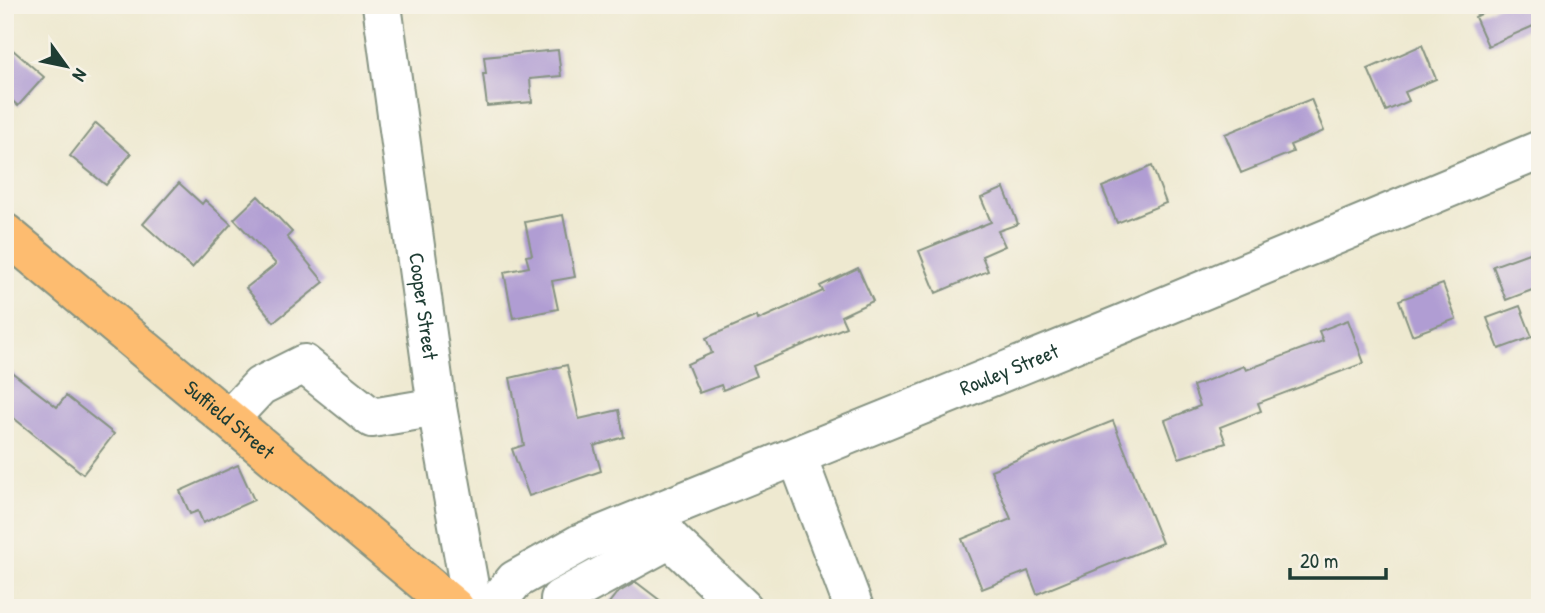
<svg xmlns="http://www.w3.org/2000/svg" width="1545" height="613" font-family="'Patrick Hand',sans-serif">
<rect width="100%" height="100%" fill="#f7f3e8"/>
<filter id="ink" filterUnits="userSpaceOnUse"><feTurbulence type="fractalNoise" baseFrequency=".0143" numOctaves="2"/><feDisplacementMap in="SourceGraphic" scale="14" xChannelSelector="R" yChannelSelector="G"/><feConvolveMatrix kernelMatrix="1 2 1 2 8 2 1 2 1" color-interpolation-filters="sRGB"/></filter>
<filter id="wash" filterUnits="userSpaceOnUse"><feTurbulence type="fractalNoise" baseFrequency=".00686" numOctaves="4" result="noise"/><feDisplacementMap in="SourceGraphic" scale="28" xChannelSelector="R" yChannelSelector="G"/><feGaussianBlur stdDeviation="1.57" result="paint"/><feColorMatrix in="noise" values="0 0 0 0 0 0 0 0 0 0 0 0 0 0 0 0 0 1.4 0 .05"/><feComposite in="paint" operator="in"/></filter>
<g filter="url(#wash)">
<rect width="100%" height="100%" fill="#eee9d0"/>
<g id="blocks">
<path fill="#b09dd3" d="M1499,5h41v18l-52,23 -13,-29z
M5,43l39,34 -26,29 -13,-12z
M1422,45l14,34 -31,13 4,9 -23,10 -18,-42z
M558,50l3,26 -31,3 2,23 -45,4 -4,-32h3l-2,-17z
M1311,99l13,32 -34,14 3,7 -52,21 -16,-39z
M96,123l35,31 -25,31 -36,-29z
M1152,166l14,37 -49,20 -15,-36z
M179,183l23,21 3,-4 26,24 -39,44 -49,-44z
M1004,188l14,36 -20,7 7,15 -23,10 6,15 -52,22 -17,-42 72,-29 -10,-24z
M258,196l34,36 -5,5 37,45 -50,40 -28,-34 30,-24 -42,-45z
M563,215l12,62 -23,4 6,28 -45,9 -9,-46 25,-5 -3,-11 6,-1 -7,-33z
M1540,249v38l-34,13 -13,-34z
M858,268l15,33 -32,15 5,11 -93,39 4,10 -34,14 -2,-5 -22,8 -12,-29 25,-11 -6,-15 51,-22 1,4 65,-29 -3,-5z
M1443,284l13,35 -44,16 -13,-35z
M1520,306l12,31 -33,12 -12,-31z
M1348,320l16,43 -106,40 3,8 -41,16 6,16 -47,15 -14,-38 35,-14 -7,-20 51,-20 2,4 77,-29 -4,-10z
M567,365l12,54 40,-9 5,27 -30,9 7,25 -72,25 -17,-47 12,-4 -14,-67z
M5,367l52,40 9,-11 48,38 -31,40 -78,-63z
M1113,421l49,122 -125,51 -9,-23 -46,18 -20,-50 49,-20 -20,-49z
M238,465l16,35 -51,23 -5,-12 -8,3 -10,-23z
M636,582l34,26h-65l11,-14z"/>
</g>
</g>
<g filter="url(#ink)">
<use href="#blocks" fill-opacity="0" stroke="#869382" stroke-width="2"/>
<g fill="none" stroke-linecap="round" stroke-linejoin="round">
<defs>
<g id="minor">
<path id="s1" d="M382,5l55,402 36,201"/>
<path d="M230,418l30,-32 44,-22 68,54 65,-11"/>
<path d="M797,456l57,152"/>
<path d="M652,515l18,24 73,69"/>
<path d="M560,599l110,-60"/>
<path id="s2" d="M492,608l23,-28 66,-37 541,-219 418,-174"/>
</g>
<g id="major">
<path id="s3" d="M5,233l450,375"/>
</g>
</defs>
<use href="#minor" stroke="#869382" stroke-width="42"/>
<use href="#major" stroke="#869382" stroke-width="42"/>
<use href="#minor" stroke="#fff" stroke-width="38"/>
<use href="#major" stroke="#fdbc6f" stroke-width="38"/>
</g>
</g>
<g text-anchor="middle" stroke-width="5" stroke-linejoin="round" paint-order="stroke">
<g font-size="21" fill="#1f3d34" stroke="#f7f3e8">
<text dy="7" stroke="none"><textPath href="#s1" startOffset="304">Cooper Street</textPath></text>
<text dy="7" stroke="none"><textPath href="#s2" startOffset="574">Rowley Street</textPath></text>
<text dy="7" stroke="none"><textPath href="#s3" startOffset="292">Suffield Street</textPath></text>
</g>
</g>
<rect width="1545" height="613" fill="none" stroke="#f7f3e8" stroke-width="28"/>
<g transform="translate(66 66) rotate(123)" stroke="#f7f3e8" stroke-width="5" paint-order="stroke">
<path d="M0-5L12 26L0 18L-12 26Z" fill="#1f3d34"/>
<text y="-10" font-size="19" font-weight="bold" text-anchor="middle" fill="#1f3d34">N</text>
</g>
<path d="M1290 568v10h96v-10" fill="none" stroke="#1f3d34" stroke-width="3.5"/>
<text x="1300" y="568" font-size="21" fill="#1f3d34" stroke="#f7f3e8" stroke-width="5" paint-order="stroke">20 m</text>
</svg>
